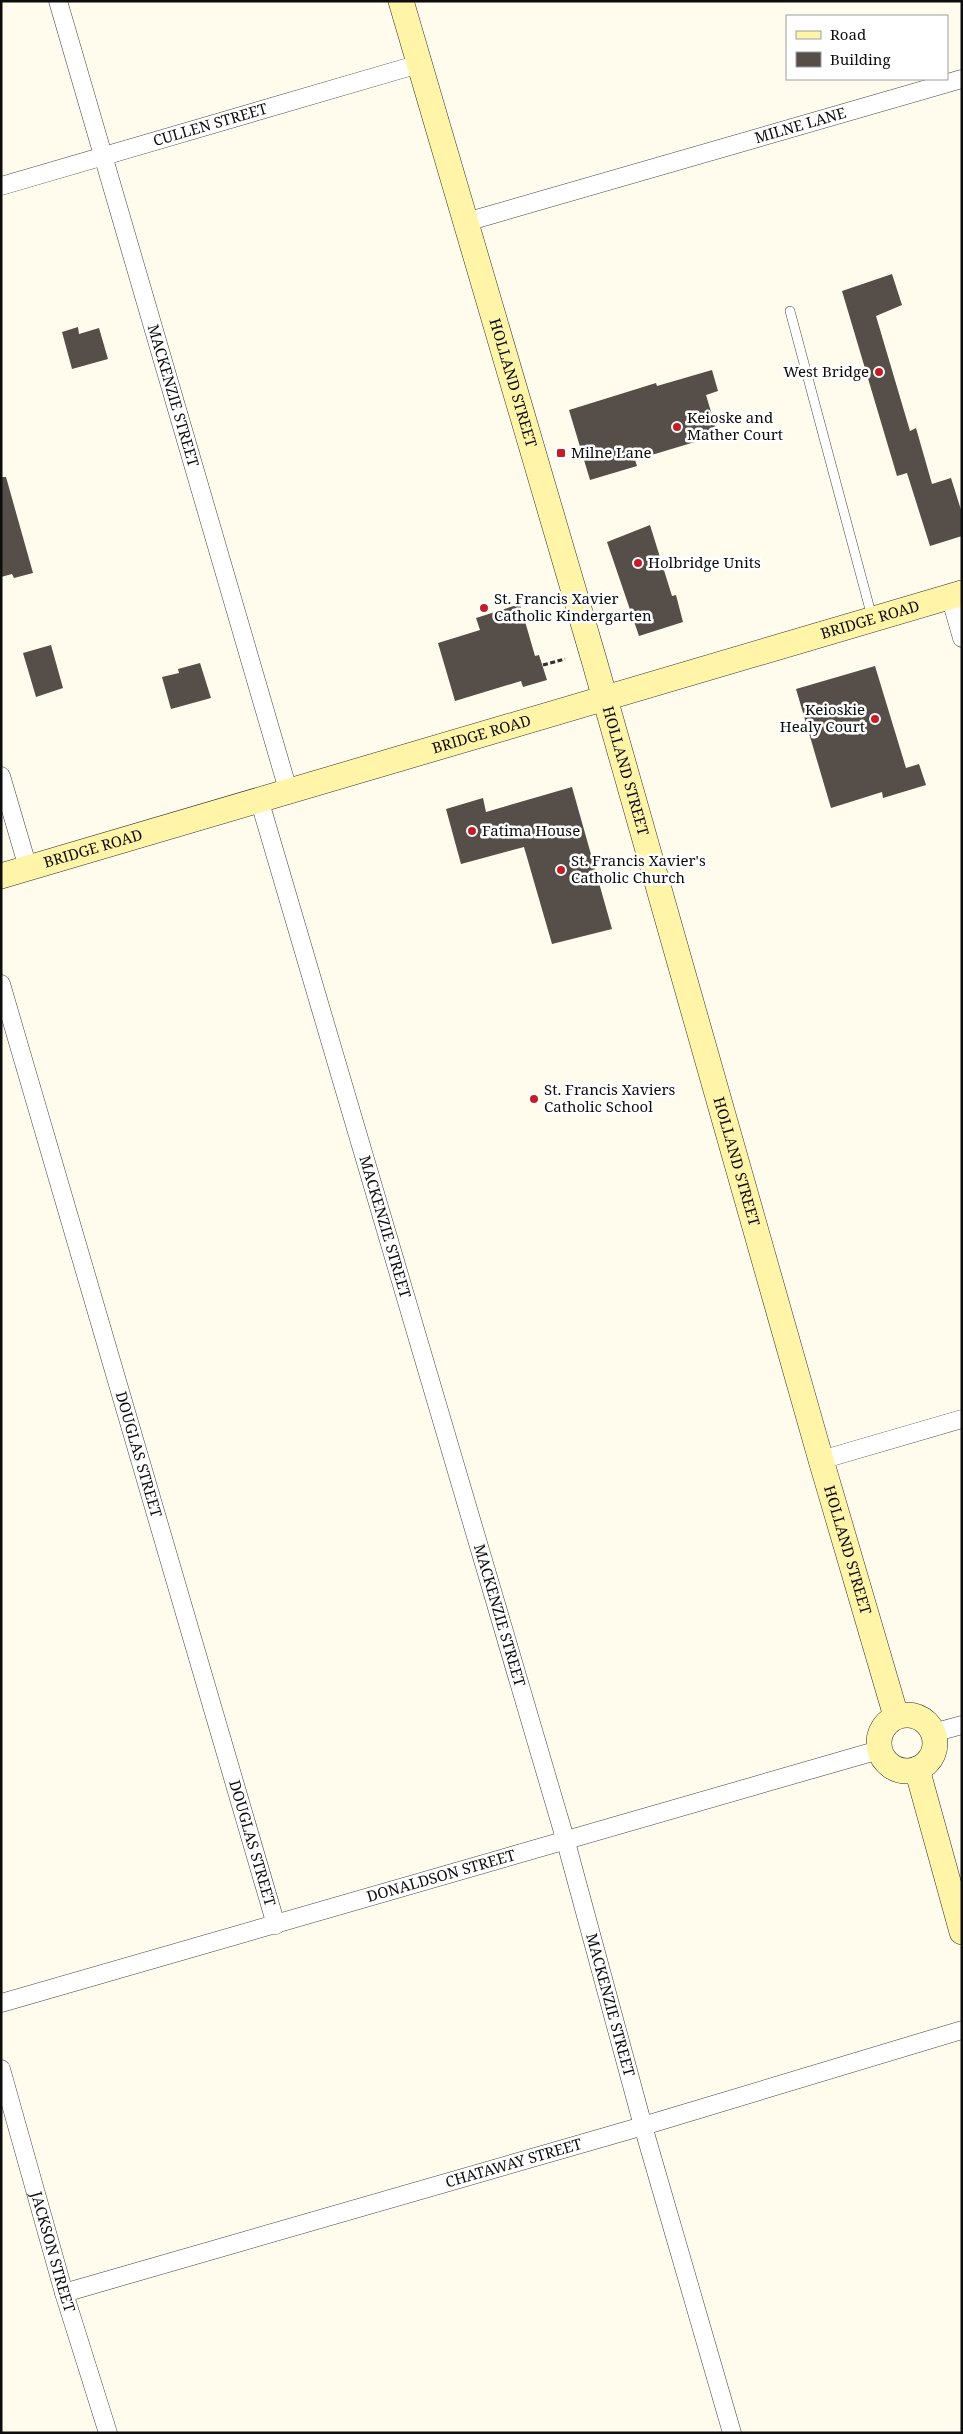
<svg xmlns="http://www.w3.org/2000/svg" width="963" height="2434" font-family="'Noto Serif',serif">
<rect width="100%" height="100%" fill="#fffbed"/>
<path fill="#564e49" d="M892,274l10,31 -26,11 34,115 6,-3 16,56 19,-6 11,35v23l-32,10 -23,-73 -10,3 -55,-185z
M78,327l1,7 20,-6 9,31 -36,10 -10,-37z
M712,370l6,21 -12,4 12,40 -83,25 2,6 -47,14 -21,-70 87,-27 1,3z
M1,477h5l27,96 -19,5 -2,-4 -11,3z
M650,525l22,71 4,-1 7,27 -44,14 -32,-94z
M520,604l15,52 4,-1 8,25 -24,7 -2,-6 -66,20 -17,-58 42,-13 -4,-12z
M51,645l12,43 -27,9 -13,-44z
M200,663l11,35 -40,11 -9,-32 17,-4 -1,-4z
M875,666l31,102 13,-4 7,21 -43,13 -1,-6 -51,16 -35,-119z
M572,787l40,142 -60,15 -28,-97 -63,17 -15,-55 37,-11 3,14z"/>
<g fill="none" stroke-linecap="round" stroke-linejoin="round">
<defs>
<path id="lane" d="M790,311l82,306"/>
<g id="street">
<path id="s1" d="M58,1l230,789"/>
<path id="s2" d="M1,186l418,-122"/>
<path id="s3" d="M466,222l496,-143"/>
<path d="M950,596l12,42"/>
<path d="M1,776l27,92"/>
<path id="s4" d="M259,799l307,1043 77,284 89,307"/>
<path id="s5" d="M1,984l275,941"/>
<path d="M821,1460l141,-41"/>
<path d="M933,1733l29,-8"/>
<path id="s6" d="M1,2003l878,-253"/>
<path id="s7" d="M1,2069l63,224 44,140"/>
<path id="s8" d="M64,2293l579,-167 319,-96"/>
</g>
<g id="secondary">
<path id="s9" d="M401,1l193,659 227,800 75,256"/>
<path id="s10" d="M1,876l961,-283"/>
<circle cx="907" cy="1743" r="28"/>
<path d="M917,1769l45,163"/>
</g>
</defs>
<use href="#lane" stroke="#404040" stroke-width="10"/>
<use href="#street" stroke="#404040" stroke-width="19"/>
<use href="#secondary" stroke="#2f2f2f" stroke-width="26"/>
<path stroke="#2f2f2f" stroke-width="3" stroke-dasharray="5 2.5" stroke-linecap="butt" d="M543,665l22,-6"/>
<use href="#lane" stroke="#fff" stroke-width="9"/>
<use href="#street" stroke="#fff" stroke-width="18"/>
<use href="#secondary" stroke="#fff4a8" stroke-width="25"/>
</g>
<g fill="#c31e28" stroke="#fff" stroke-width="2">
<circle cx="879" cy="372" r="5"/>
<circle cx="677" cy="427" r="5"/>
<rect x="556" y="448" width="10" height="10" rx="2.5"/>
<circle cx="638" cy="563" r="5"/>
<circle cx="484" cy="608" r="5"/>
<circle cx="875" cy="719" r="5"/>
<circle cx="472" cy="831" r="5"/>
<circle cx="561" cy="870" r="5"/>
<circle cx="534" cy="1099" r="5"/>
</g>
<g text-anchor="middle" stroke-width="5" stroke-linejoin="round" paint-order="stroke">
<g font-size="15" fill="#0d0d0d" stroke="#fff">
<text dy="5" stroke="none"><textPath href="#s2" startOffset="218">CULLEN STREET</textPath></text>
<text dy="5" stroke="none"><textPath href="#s3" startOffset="348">MILNE LANE</textPath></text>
<text dy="5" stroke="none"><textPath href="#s9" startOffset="398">HOLLAND STREET</textPath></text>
<text dy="5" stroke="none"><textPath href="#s1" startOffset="411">MACKENZIE STREET</textPath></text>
<text dy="5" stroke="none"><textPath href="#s10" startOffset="906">BRIDGE ROAD</textPath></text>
<text dy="5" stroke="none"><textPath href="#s10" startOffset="501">BRIDGE ROAD</textPath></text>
<text dy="5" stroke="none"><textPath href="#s9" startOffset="802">HOLLAND STREET</textPath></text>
<text dy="5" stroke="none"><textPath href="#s10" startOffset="96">BRIDGE ROAD</textPath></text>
<text dy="5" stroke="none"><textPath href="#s9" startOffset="1208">HOLLAND STREET</textPath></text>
<text dy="5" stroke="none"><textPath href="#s4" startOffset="446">MACKENZIE STREET</textPath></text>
<text dy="5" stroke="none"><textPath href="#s5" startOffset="490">DOUGLAS STREET</textPath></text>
<text dy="5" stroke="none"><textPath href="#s9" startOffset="1612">HOLLAND STREET</textPath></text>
<text dy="5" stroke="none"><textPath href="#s4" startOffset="851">MACKENZIE STREET</textPath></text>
<text dy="5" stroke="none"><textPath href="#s5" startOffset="895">DOUGLAS STREET</textPath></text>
<text dy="5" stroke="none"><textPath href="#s6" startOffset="458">DONALDSON STREET</textPath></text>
<text dy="5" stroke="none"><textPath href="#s4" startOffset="1256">MACKENZIE STREET</textPath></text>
<text dy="5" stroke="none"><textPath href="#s8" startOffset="468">CHATAWAY STREET</textPath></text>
<text dy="5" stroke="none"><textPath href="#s7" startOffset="190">JACKSON STREET</textPath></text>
</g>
<g font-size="15" fill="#0d0d0d" stroke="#fff" text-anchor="start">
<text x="869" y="377" text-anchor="end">West Bridge</text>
<text x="687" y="423">Keioske and<tspan x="687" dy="17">Mather Court</tspan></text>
<text x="571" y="458">Milne Lane</text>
<text x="648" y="568">Holbridge Units</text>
<text x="494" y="604">St. Francis Xavier<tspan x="494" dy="17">Catholic Kindergarten</tspan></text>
<text x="865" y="715" text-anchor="end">Keioskie<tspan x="865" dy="17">Healy Court</tspan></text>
<text x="482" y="836">Fatima House</text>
<text x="571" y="866">St. Francis Xavier's<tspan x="571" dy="17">Catholic Church</tspan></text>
<text x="544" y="1095">St. Francis Xaviers<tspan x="544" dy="17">Catholic School</tspan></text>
</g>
</g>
<rect width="963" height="2434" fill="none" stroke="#0d0d0d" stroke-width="5"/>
<rect x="786" y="15" width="162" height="65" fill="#ffffff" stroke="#9e9e9e"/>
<rect x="796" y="31" width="25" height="8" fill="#fff4a8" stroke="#9e9e9e"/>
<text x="830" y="40" font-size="15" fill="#0d0d0d">Road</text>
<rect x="796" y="52" width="25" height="15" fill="#564e49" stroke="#9e9e9e"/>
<text x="830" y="65" font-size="15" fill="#0d0d0d">Building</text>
</svg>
